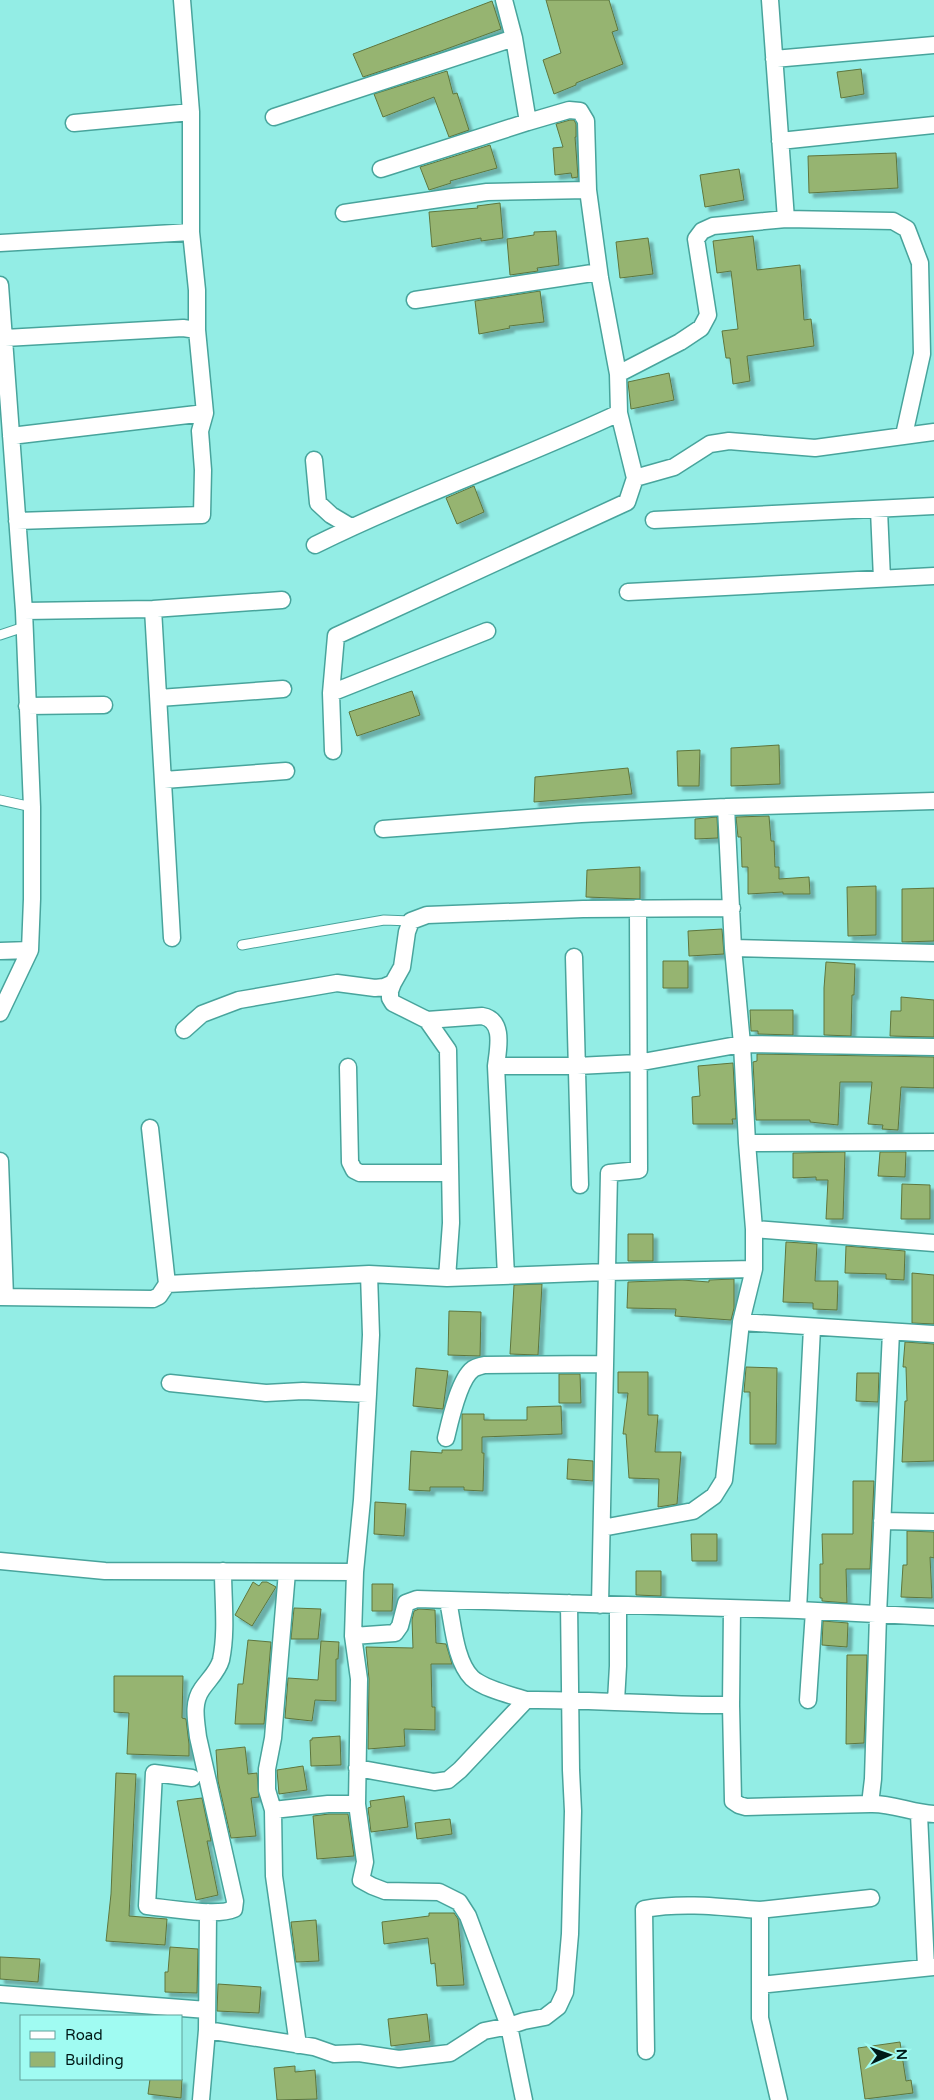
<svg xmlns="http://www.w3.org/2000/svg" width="934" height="2100" font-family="'Varela Round',sans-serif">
<defs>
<filter id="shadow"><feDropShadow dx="4.5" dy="4.5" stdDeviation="1" flood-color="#0004"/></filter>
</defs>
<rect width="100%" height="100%" fill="#93ede5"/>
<path fill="#96b471" stroke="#5e763d" filter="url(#shadow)" d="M546,0h63l9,30 -6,2 11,32 -47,19v2l-22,9 -11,-34 18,-7z
M492,1l9,28 -60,22 -78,26 -10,-23z
M861,69l3,25 -23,4 -4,-26z
M447,71l6,23 4,-1 12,37 -20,7 -15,-40 -51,20 -9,-23z
M570,120h4l2,4v13h-1l3,40 -6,1 -1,-5 -16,2 -2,-27 10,-1 -7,-23z
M490,145l7,23 -47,13 1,2 -22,7 -9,-23z
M896,153l2,35 -89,5 -1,-37z
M739,169l5,31 -39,7 -5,-32z
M500,203l3,35 -22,3v-3l-49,9 -3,-35 49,-4 -1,-2z
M556,231l3,34 -22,3 1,3 -28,4 -3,-36 27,-4v-3z
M753,236l4,34 43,-5 4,55 7,-1 3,27 -67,10 3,25 -17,3 -3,-26h-4l-4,-27 16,-2 -7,-58 -14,2 -4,-32z
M648,238l5,36 -33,4 -4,-36z
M540,291l4,31 -35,4 1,2 -31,6 -4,-33z
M669,373l5,27 -43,9 -3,-27z
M474,486l10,26 -27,12 -11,-26z
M412,691l8,24 -63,21 -8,-24z
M779,745l1,39 -49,2v-38z
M700,750l-1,36h-21l-1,-35z
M628,768l4,26 -98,8 1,-25z
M769,816l2,25h3l1,26h4v12l30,-2 1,17h-27v-2l-35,2v-27h-6l-1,-30h-3l-2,-20z
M717,817l1,21 -23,1v-20z
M640,867v32l-54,-2 1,-27z
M876,886v49l-28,1 -1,-49z
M934,888v53l-32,1v-53z
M722,929l2,25 -35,2 -1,-25z
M663,961h25v27h-25z
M826,962l29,2 -1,31h-2l-1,41 -27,-1v-47z
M901,997l33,3v37l-44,-1 1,-25h10z
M750,1010h43v25l-35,-1v-3h-7z
M757,1054l177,3v31l-33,-1 -3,43 -16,-1 1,-4 -15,-1 4,-42h-32l-2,43 -28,-3v-2h-54l-3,-58 4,-1z
M733,1063l3,56h-4l1,5h-40l-1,-27 8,-1 -2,-30z
M845,1152l-2,67h-17l2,-39h-12v-3l-23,1v-25z
M880,1152h26l-1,25 -27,-1z
M902,1184l28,1v34h-29z
M628,1234h25v27h-25z
M786,1242l31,2 -2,37h23l-1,29 -24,-1v-6l-30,-1z
M846,1246l59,5 -1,29 -18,-1v-5l-41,-1z
M912,1273l22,2v49l-22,-1z
M734,1279v29l-3,12 -56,-4 1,-7 -49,-1 1,-26 54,-2 27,2v-2z
M542,1284l-4,71 -28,-1 4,-69z
M449,1311l32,1 -1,44 -32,-1z
M905,1342l29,2v117l-32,1 3,-61h2l-1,-34h-3z
M746,1367l31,1 -1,76h-26v-52h-6z
M416,1368l32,3 -5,38 -30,-3z
M618,1372h30v43h10l-3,37h26l-4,52 -19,3 1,-28 -30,-1 -3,-44h-3l5,-41h-10z
M857,1373h22l-1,29 -22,-1z
M559,1374h21l1,29h-22z
M561,1406l1,28 -80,3v16h2l-1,38 -19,-1v-3h-34v4l-21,-1 2,-39 31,2v-3h20v-36h22v6h43v-13z
M568,1459l25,2v20l-26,-2z
M853,1481h21l-4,88h-24l1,34 -25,-2v-3h-2v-34h3l-1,-30h31z
M375,1502l31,2 -2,32 -30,-2z
M907,1531l27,1v26l-4,-1 2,41 -31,-1 2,-32h4z
M691,1534h26v27h-25z
M636,1571h25v25l-25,-1z
M253,1582l6,4 3,-4h5l9,5 -24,39 -17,-11z
M372,1584h21l-1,27h-20z
M294,1608l27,1 -3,30h-27z
M419,1609l16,1 1,33 10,1 6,20h-21l1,43h3v23l-31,-1 1,17 -37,3 1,-70 -3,-32 47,1 -1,-28 2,-9z
M823,1621l25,2 -1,24 -25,-2z
M248,1640l23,2 -7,82h-29l3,-40h5z
M321,1641l18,1 -1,17h-2v42l-21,-1 -3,21 -27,-3 3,-40 30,2z
M847,1655h20l-3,88 -18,1z
M114,1676h69l-1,42 4,1 3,25v12l-62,-2 2,-41 -15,-1z
M340,1736l1,29 -30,1 -1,-26h2v-2z
M245,1747l3,27 9,-1 2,24 -8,1 5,38 -25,2 -13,-57 -2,-31z
M303,1766l4,24 -28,4 -2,-24z
M116,1773l20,1 -7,142 38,3 -2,26 -59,-4 5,-47z
M404,1796l4,31 -37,5 -3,-24 3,-1 -1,-6z
M202,1798l9,43h-4l11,54 -22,5 -19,-99z
M329,1814h19l6,42 -37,3 -4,-43z
M450,1819l2,15 -35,5 -2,-16z
M429,1913h25l4,6 6,66 -27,1 -2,-23 -4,1 -3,-26 -44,6 -2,-22 47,-6z
M316,1920l3,41 -23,1 -5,-40z
M170,1947l28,2 -1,44 -32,-1v-20h3z
M0,1957l40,2 -2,23 -38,-3z
M218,1984l43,3 -2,26 -42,-2z
M427,2014l3,27 -39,5 -3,-27z
M900,2042l6,39 5,-1 2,13 -48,6 -7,-51z
M295,2066v6l20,-2 2,29 -40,1 -3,-32z
M150,2079h32l-1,19 -33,-4z"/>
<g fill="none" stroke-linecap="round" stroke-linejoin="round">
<defs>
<path id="lane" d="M0,635l24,-8
M0,800l32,7
M242,945l142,-25 27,1"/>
<path id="street" d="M770,0l16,219 107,2 14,8 13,34 2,91 -18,81
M774,59l160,-14
M274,117l240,-79
M74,123l117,-11
M780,141l154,-16
M381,169l147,-47
M344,213l143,-21 101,-2
M0,243l191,-11
M0,285l24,326 8,196v92l-2,51 -30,63
M415,300l184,-28
M5,338l178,-10 14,2
M618,374l62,-32 21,-14 7,-13 -12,-76 6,-8 11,-5 73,-7
M11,436l194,-23
M314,460l4,43 13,12 20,12
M635,478l39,-11 36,-23 19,-3 86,7 119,-16
M879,510l3,69
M654,520l280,-14
M17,521l185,-6 1,-45 -3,-39 5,-18 -8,-83v-40l-6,-58v-120l-9,-112
M315,545c99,-49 204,-85 304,-132
M628,592l306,-16
M153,609l19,329
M24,611l129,-2 129,-9
M331,693l156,-62
M159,698l124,-9
M27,706l77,-1
M333,751l-2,-58 5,-57 291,-134 8,-24 -16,-65 -1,-39 -18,-96 -12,-88 -2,-69 -6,-10 -11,-1 -41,12 -14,-84 -10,-38
M164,780l122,-9
M726,807l7,141 9,96 5,99
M383,829l198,-15 145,-7 208,-6
M733,948l201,5
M0,951l30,-1
M574,957l6,228
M393,983l-3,8v7l3,5 34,17 21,30 3,173 -4,55
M427,1020l55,-4c23,4 16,33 14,50l10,210
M184,1030l18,-16 37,-14 98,-17 38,5 9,-1 9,-4 9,-16 5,-35 4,-11 16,-6 156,-6 149,-1
M496,1066h81l60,-3 105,-19 192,3
M348,1067l2,95 4,8 6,3h90
M0,1161l5,136
M754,1229l180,14
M167,1284l202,-10 78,4 159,-6 148,-3
M0,1297l153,2 6,-3 8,-12 -17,-156
M741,1322l193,12
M891,1332l-13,283 -5,164 -3,25c22,-1 42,9 64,10
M170,1383l96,10 37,-2 65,3 3,-59 -2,-61
M446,1438c4,-17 13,-59 27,-69 3,-2 8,-3 11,-4l120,-1
M882,1521l52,1
M602,1528l91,-17 21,-15 10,-16 17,-158 13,-53v-40l-7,-86 187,-1
M0,1561l105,10 250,1
M287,1572l-14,166 -6,31v21l6,20 1,66 24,169
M448,1601c5,23 7,60 24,77 12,11 39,17 54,22
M600,1605l9,-432 30,-3 -1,-262
M798,1610l14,-282
M353,1636l42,-3 5,-7 6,-23 11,-4 381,11 136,7
M808,1700l6,-89
M616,1701l2,-35v-60
M731,1705l2,96 6,4 7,2 124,-3
M357,1768l77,14 14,-2 12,-10 66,-70c69,-1 137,6 205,5l1,-96
M192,1778l-38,-5 -7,133c20,2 70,11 87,3l1,-8 -37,-164c-2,-17 -6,-34 4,-48 7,-10 16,-18 19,-29 6,-28 2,-60 2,-89
M273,1810l55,-6h29l2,-125 -6,-43 2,-64 7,-72 6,-106
M919,1814l7,153
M760,1985l174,-18
M0,1994l207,16
M207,2030l107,17 20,7 25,-1 40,6 51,-6 34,-22 25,-5 -41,-110 -9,-14 -20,-10 -54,-1 -13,-5 -11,-6 4,-18 -8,-58
M646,2051l-2,-142c39,-7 78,-2 116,1
M201,2100l6,-70 1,-118
M524,2100l-15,-74 15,-5 21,-4 13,-10 7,-15 5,-58 3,-123 -2,-41 -2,-167
M779,2100l-19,-82v-108l111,-12"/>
</defs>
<use href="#lane" stroke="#48a49c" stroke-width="11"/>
<use href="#street" stroke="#48a49c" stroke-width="19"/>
<use href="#lane" stroke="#fff" stroke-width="9"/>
<use href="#street" stroke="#fff" stroke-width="16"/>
</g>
<rect x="20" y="2015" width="162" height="65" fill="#a0fbf2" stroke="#60a19a"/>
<rect x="30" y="2031" width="25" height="8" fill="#ffffff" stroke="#60a19a"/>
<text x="65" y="2040" font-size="15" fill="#001917">Road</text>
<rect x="30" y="2052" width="25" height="15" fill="#96b471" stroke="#60a19a"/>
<text x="65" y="2065" font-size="15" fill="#001917">Building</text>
<g transform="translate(889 2055) rotate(88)" stroke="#a0fbf2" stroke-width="4" paint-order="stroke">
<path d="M0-4L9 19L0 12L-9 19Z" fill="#001917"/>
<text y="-8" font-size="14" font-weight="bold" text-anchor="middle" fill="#001917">N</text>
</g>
</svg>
